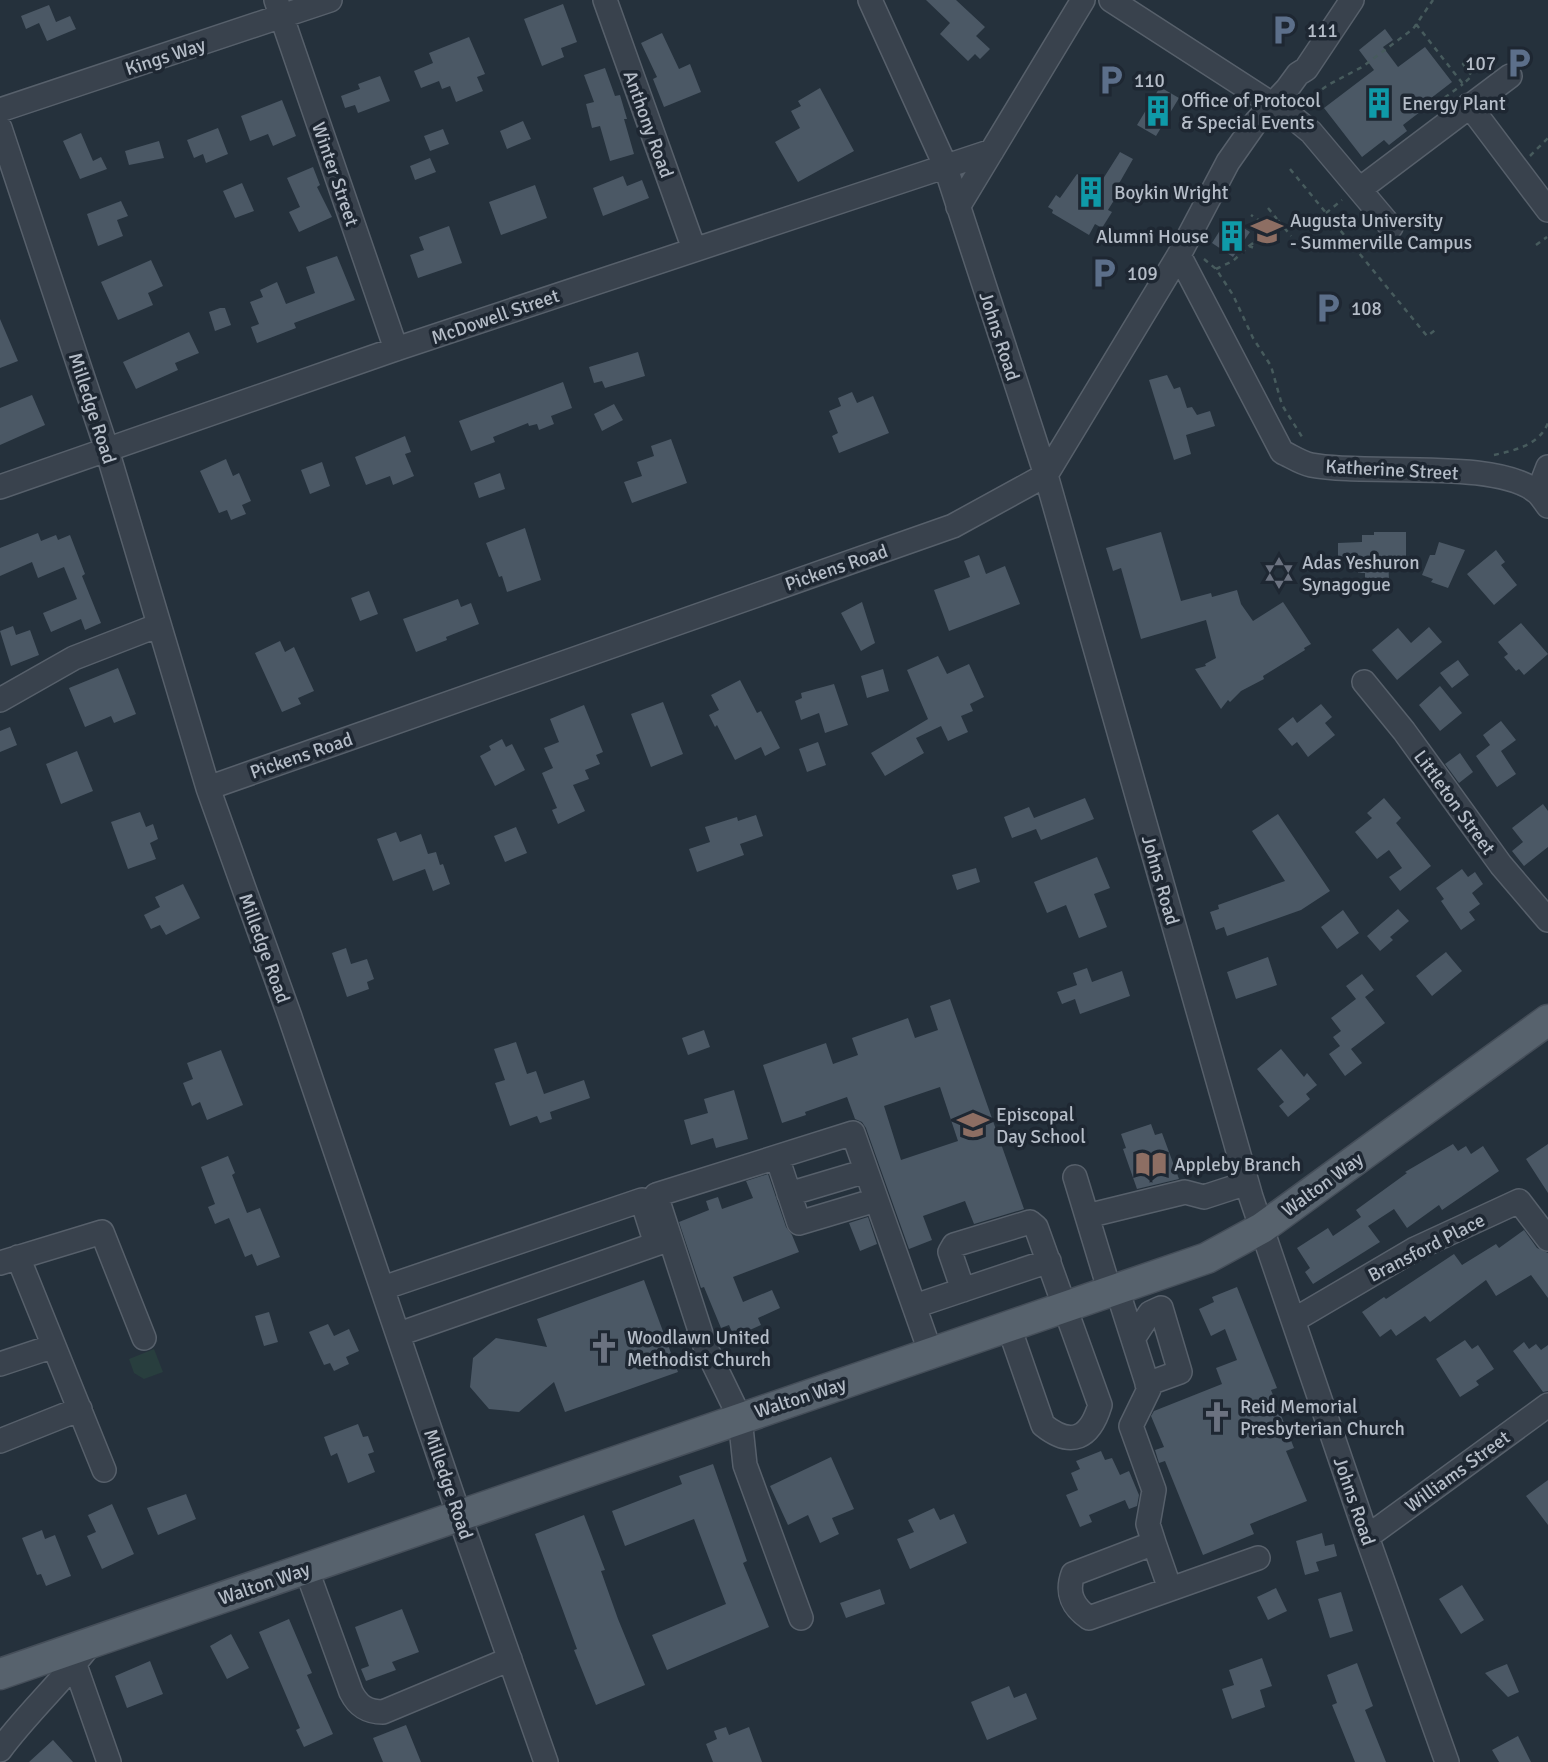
<svg xmlns="http://www.w3.org/2000/svg" width="1548" height="1762" font-family="Signika,sans-serif">
<rect width="100%" height="100%" fill="#25313c"/>
<path fill="#283e3e" d="M154,1349l9,23 -19,7 -10,-6 -5,-14z"/>
<path fill="#4b5865" fill-rule="evenodd" d="M926,0h30l29,27 -9,9 14,13 -10,10 -5,-5 -7,7 -28,-27 10,-11z
M563,4l14,38 -16,6 3,9 -22,9 -18,-47z
M49,5l7,17 14,-6 6,13 -29,12 -8,-18 -13,6 -5,-13z
M1385,29l8,11 -10,7 15,20 27,-20 27,35 -26,20 3,3 -26,20 4,6 -18,14 -5,-5 -22,17 -38,-49 50,-38 -15,-20z
M662,33l17,36 11,-5 11,28 -37,15 -11,-28 4,-2 -16,-34z
M469,37l16,37 -8,3 6,14 -27,11 -6,-16 -8,3 -3,-8 -18,7 -7,-17 19,-8 -4,-10z
M605,68l10,28 5,-1 7,24h-3l10,35 -24,7 -10,-35 -8,2 -6,-24 8,-2 -10,-27z
M380,76l10,25 -32,12 -3,-8 -10,3 -4,-12 19,-7 -2,-5z
M1160,87l19,11 -23,38 -19,-11z
M820,88l34,63 -56,31 -23,-40 25,-14 -9,-17 10,-5 -3,-5z
M282,100l14,36 -23,10 -5,-12 -18,7 -9,-25z
M523,121l8,18 -24,10 -7,-18z
M218,128l10,26 -22,9 -3,-9 -9,4 -7,-18z
M443,129l6,15 -19,7 -6,-15z
M81,133l12,28 8,-4 6,12 -27,10 -17,-38z
M159,141l5,17 -35,7 -4,-14z
M1120,152l13,7 -16,28 4,2 -13,21 4,2 -10,16 -7,-4 -6,11 -37,-22 1,-3 -5,-3 8,-12 4,3 17,-24 16,9 3,-4 5,3z
M430,158l6,14 -21,8 -5,-14z
M313,167l7,18 -3,2 15,30 -33,15 -10,-20 11,-5 -13,-29z
M623,176l4,10 15,-6 7,18 -46,18 -10,-28z
M242,183l12,28 -19,7 -12,-27z
M535,185l12,33 -46,17 -12,-33z
M121,201l7,15 -11,4 6,16 -25,10 -11,-32z
M1236,223l14,9 -17,25 -21,-14 12,-19 8,5z
M449,226l13,37 -44,15 -8,-23 14,-5 -5,-13z
M337,256l18,44 -61,23 2,5 -39,15 -6,-16 8,-3 -9,-22 13,-5 -3,-7 17,-8 9,22 29,-11 -9,-26z
M151,260l12,26 -15,7 5,12 -35,15 -17,-38z
M220,308h5l6,17 -16,6 -6,-19z
M0,319l18,42 -18,7z
M189,332l10,21 -24,10 3,7 -42,19 -13,-27z
M638,352l7,24 -40,12 -3,-7 -8,2 -5,-16z
M1167,375l7,14 6,-2 7,21 5,-1 5,8 13,-4 5,15 -29,9 5,19 -17,6 -25,-80z
M563,382l9,26 -21,8 3,8 -15,6 -2,-6 -8,2 -1,-3 -35,14 2,5 -24,9 -12,-30z
M852,392l5,11 16,-7 16,37 -50,20 -7,-17 6,-3 -9,-22 12,-5 -3,-8z
M32,395l13,30 -45,20v-37z
M614,404l9,16 -21,11 -8,-17z
M405,436l6,16 -6,2 9,22 -21,9 -3,-9 -24,9 -11,-28z
M671,439l16,44 -55,20 -8,-21 18,-6 -5,-14 17,-6 -3,-10z
M226,459l7,17 6,-3 12,28 -9,4 4,9 -15,6 -4,-10 -8,3 -19,-42z
M322,462l8,24 -20,8 -9,-24z
M500,473l5,16 -26,9 -5,-15z
M525,528l16,52 -34,12 -5,-16 -3,1 -13,-34z
M1161,532l20,69 30,-8 1,4 25,-7 4,14 12,17 30,-19 28,42 -7,4 1,2 -42,26 1,3 -23,12 -11,11 -2,-2 -7,9 -26,-40 11,-3 -1,-2 11,-6 -10,-38 -65,19 -20,-71 -8,3 -7,-23z
M1374,532h32v26h-18l1,22h-24v-7h-7v-5h-8v-11h-12v-14l24,-1v-7h12z
M38,533l3,8 15,-6 2,5 12,-5 15,39 -3,2 19,47 -16,7 -4,-11 -30,13 -8,-19 34,-14 -13,-32 -26,11 -6,-16 -32,14v-28z
M1439,542l26,8 -17,38 -17,-6 2,-3 -11,-4 8,-20h5z
M1496,550l9,12 -4,3 16,20 -23,20 -27,-31z
M979,555l7,19 19,-8 15,38 -71,27 -15,-41 36,-13 -6,-16z
M369,591l9,23 -18,7 -9,-23z
M458,599l3,8 10,-4 8,21 -33,13 1,3 -31,12 -13,-33z
M862,602l13,41 -14,8 -20,-38z
M1521,623l27,31 -24,21 -5,-6 -3,2 -12,-14 4,-3 -10,-12z
M13,626l3,9 14,-5 9,25 -28,11 -11,-35z
M1429,627l13,15 -45,38 -25,-30 26,-22 13,15z
M280,641l5,11 9,-5 20,44 -16,7 3,6 -19,8 -27,-59z
M938,656l9,18 22,-10 15,33 -14,7 3,7 -12,5 7,16 -20,9 -7,-15 -25,12 8,15 -39,23 -14,-23 57,-34 -21,-49z
M1458,660l11,15 -17,13 -12,-15z
M118,668l18,46 -22,9 -3,-7 -26,11 -16,-39z
M883,669l6,22 -22,7 -6,-22z
M740,680l17,33 4,-2 19,37 -15,8 -4,-9 -26,13 -18,-35 -2,2 -6,-12 10,-5 -8,-15z
M834,684l14,41 -23,8 -6,-20 -18,7 -6,-19 7,-3 -1,-5z
M1440,686l22,27 -22,18 -21,-26z
M663,702l20,52 -32,13 -20,-53z
M1321,704l11,13 -7,6 10,12 -27,22 -11,-15 -5,4 -14,-17 15,-12 4,6z
M584,705l19,47 -7,3 4,9 -15,6 4,9 -16,6 12,26 -27,13 -6,-14 5,-2 -15,-35 11,-5 -9,-20 15,-6 -9,-23z
M1501,721l15,19 -15,11 15,23 -19,13 -21,-31 14,-11 -7,-10z
M10,727l7,18 -17,7v-21z
M502,739l4,8 6,-3 13,26 -30,16 -15,-30 11,-6 -2,-4z
M818,742l8,23 -19,7 -8,-23z
M77,751l16,40 -32,13 -15,-40z
M1460,753l13,19 -14,11 -14,-19z
M1085,798l9,21 -53,21 -5,-11 -24,9 -8,-21 25,-10 5,11z
M1384,798l17,20 -5,5 35,43 -31,25 -11,-14 13,-9 -13,-18 -12,9 -22,-27 17,-14 -5,-5z
M1543,804l5,7v36l-24,19 -12,-15 11,-9 -11,-14z
M140,812l6,15 7,-3 5,15 -8,4 6,16 -28,10 -17,-47z
M1278,814l52,77 -29,19 -74,26 -3,-9 -8,3 -6,-18 9,-3 -1,-4 67,-24 -33,-50z
M756,815l7,21 -23,8 4,11 -47,17 -8,-23 21,-7 -5,-15 32,-10 1,4z
M516,827l11,26 -22,9 -11,-26z
M396,832l4,10 21,-8 7,20 8,-2 4,13 3,-1 7,20 -17,7 -8,-22 -32,12 -16,-42z
M1097,857l13,31 -16,6 13,33 -28,11 -13,-33 -19,8 -13,-31z
M976,868l4,14 -23,8 -5,-15z
M1462,869l6,8 7,-5 8,12 -11,9 8,11 -11,8 6,8 -14,10 -20,-29 3,-2 -8,-11z
M183,884l17,34 -34,17 -6,-10 -9,4 -7,-14 16,-8 -5,-10z
M1398,909l11,12 -19,16 3,3 -13,11 -13,-15z
M1343,910l16,23 -22,16 -16,-22z
M346,948l5,16 16,-5 7,20 -7,3 2,7 -22,8 -15,-44z
M1446,952l16,19 -30,25 -16,-20z
M1268,957l9,28 -41,14 -9,-27z
M1087,968l5,14 30,-11 8,25 -50,18 -5,-15 -13,5 -5,-12 20,-7 -4,-12z
M1362,974l12,16 -9,7 20,26 -34,26 11,14 -17,13 -16,-22 11,-8 -7,-9 8,-6 -10,-13 25,-19 -10,-13z
M950,999l74,210 -50,15 -9,-23 -42,15 9,24 -23,9 -43,-121 -4,-6 -7,-3 -8,-22 -42,15 1,3 -24,8 -19,-58 63,-22 7,21 25,-9 -6,-17 56,-20 7,20 23,-8 -8,-24zM940,1087l18,54 -57,19 -17,-54z
M704,1030l6,17 -22,8 -6,-17z
M516,1042l11,32 9,-3 8,23 40,-14 6,18 -40,14 2,7 -12,4 -3,-7 -27,10 -15,-43 10,-3 -11,-31z
M1281,1049l23,28 3,-4 10,12 -11,9 4,5 -22,18 -9,-11 5,-4 -27,-33z
M221,1050l22,55 -36,15 -7,-18 -8,4 -9,-23 10,-4 -6,-16z
M734,1090l14,49 -32,9 -3,-10 -22,7 -7,-25 24,-7 -4,-14z
M1151,1124l4,11 7,-2 17,46 -42,10 -14,-40 3,-1 -5,-14z
M1453,1144l5,7 8,-5 5,8 12,-8 16,25 -57,39 -3,-5 -32,23 -13,-19 -26,17 12,16 -67,42 -8,-12 5,-4 -13,-20 31,-20 5,8 28,-19 -5,-7 51,-37 -2,-1z
M1548,1144v49l-22,-34z
M228,1156l7,17 -3,2 15,38 13,-5 20,49 -23,9 -5,-12 -7,3 -16,-39 -14,6 -7,-17 7,-3 -14,-37z
M768,1174l18,53 6,8 7,17 -66,25 10,25 29,-12 8,18 -22,10 3,7 -27,12 -5,-12 -8,3 -17,-41 -3,1 -22,-66 30,-12 -3,-9 12,-4 4,12 31,-11 -7,-17z
M868,1217l9,27 -17,7 -11,-28z
M1524,1230l13,18 11,5v45l-17,-23 -35,21 -10,-16 -56,42 -5,-6 -29,20 -5,-7 -11,8 -18,-25 22,-15 2,2 68,-45 8,11 34,-21 3,4z
M644,1280l34,92 -113,40 -11,-30 -35,30 -30,-3 -19,-22 3,-29 23,-20 51,9 -10,-28z
M1237,1287l40,101 -6,2 23,58 -8,3 21,50 -57,23 4,10 -51,21 -38,-94 -6,2 -4,-13 9,-3 -13,-31 3,-5 68,-27 -6,-16 21,-8 -12,-31 -14,7 -12,-27 15,-7 -2,-5z
M269,1312l9,30 -14,4 -9,-30z
M328,1324l6,12 15,-7 10,22 -13,6 3,7 -15,7 -4,-8 -6,2 -15,-33z
M1465,1340l7,9 6,-4 16,24 -18,12 3,4 -19,12 -24,-38z
M1524,1342l5,7 7,-5 5,6 7,-5v46l-5,1 -30,-41z
M358,1424l5,13 5,-1 6,16 -6,2 7,18 -27,11 -11,-30 -6,3 -7,-19z
M1101,1451l4,9 7,-2 8,17 9,-4 10,24 -2,11 -8,3 -4,-9 -36,15 3,7 -12,5 -14,-32 12,-5 -7,-17 9,-4 -4,-8z
M831,1457l23,52 -22,9 7,16 -19,9 -12,-28 -20,10 -18,-39z
M713,1464l34,97 -4,2 26,64 -102,43 -15,-35 74,-31 -32,-85 -69,27 -13,-35 70,-27 -3,-8z
M1548,1480v45l-22,-29z
M186,1494l10,25 -38,16 -11,-27z
M112,1504l22,50 -32,15 -15,-33 9,-4 -8,-17z
M934,1508l6,12 14,-6 13,29 -57,26 -13,-30 17,-7 -6,-12z
M584,1515l21,55 -4,1 17,48 27,66 -49,20 -22,-55 3,-1 -42,-115z
M42,1530l3,9 10,-4 16,41 -25,10 -5,-12 -4,1 -15,-37z
M1322,1533l3,13 9,-2 3,12 -21,6 3,9 -14,4 -9,-34z
M1462,1585l22,35 -23,14 -22,-35z
M1276,1588l11,23 -19,9 -11,-23z
M880,1589l5,15 -39,14 -6,-15z
M1341,1592l12,39 -23,7 -12,-39z
M402,1609l17,43 -27,10 4,8 -30,11 -5,-12 8,-3 -14,-39z
M289,1619l23,54 -5,2 26,59 -29,13 -8,-17 4,-2 -41,-96z
M231,1634l18,34 -22,11 -17,-33z
M1262,1658l10,28 -12,4 5,17 -33,12 -10,-30 12,-4 -5,-15z
M150,1661l13,33 -36,14 -12,-32z
M1357,1663l16,43 -8,4 21,52h-31l-23,-57 5,-2 -10,-28z
M1507,1664l12,28 -11,5 -23,-24z
M1009,1686l5,12 12,-5 11,26 -50,21 -16,-38z
M406,1725l15,37h-38l-10,-24z
M726,1727l3,8 20,-8 13,35h-49l-7,-18 11,-5 -3,-8z
M1518,1736l13,26h-32l-7,-12z
M53,1740l20,22h-44z"/>
<g fill="none" stroke-linecap="round" stroke-linejoin="round">
<defs>
<path id="minor" d="M276,0l120,349
M605,0l89,249
M870,0l75,165 101,310 205,722 116,340 80,225
M1111,0l184,119 16,13 80,95
M1469,105l79,105
M0,110l330,-110
M0,128l107,322 101,338 82,229 169,498 87,247
M1360,189l150,-113
M958,207l125,-207
M1179,255l103,197c9,4 19,11 29,13 56,11 187,-7 227,28 4,4 7,9 10,13
M0,487l396,-138 596,-198
M1538,493l10,-26
M1364,682l40,49 97,134 47,55
M0,700l74,-42 85,-33
M208,788l745,-262 93,-51 133,-220 49,-93 28,-40 31,-33 11,-15 8,-5 46,-69
M777,1157l22,66 77,-23
M1075,1177l35,115
M789,1194l77,-23
M1087,1216l98,-24 19,5 43,-14
M18,1257l86,213
M0,1263l102,-31 42,106
M383,1288l259,-88 14,44 -257,90
M1117,1289l32,100 -18,37 23,64 -6,34 6,19 -81,31c-7,19 0,33 16,44l169,-60
M963,1290l-13,-38 4,-7 76,-23 6,5 64,178c-10,33 -28,43 -57,20l-34,-98
M915,1306l134,-45
M1294,1320l121,-71 104,-48 29,38
M1133,1339l17,-26 11,-5 19,64 -33,12
M0,1364l54,-18
M0,1441l80,-32
M1367,1537l181,-132
M1154,1543l16,46
M306,1568l45,124c7,14 16,20 32,20l127,-53
M801,1618l-56,-153 -5,-47 -35,-72 -49,-151 197,-62 78,221
M75,1665l34,97
M0,1750c28,-38 63,-69 91,-107"/>
<path id="major" d="M0,1674l1207,-416 55,-30 286,-208"/>
</defs>
<use href="#minor" stroke="#57606b" stroke-width="26"/>
<use href="#major" stroke="#454e59" stroke-width="33"/>
<path stroke="#475b5d" stroke-width="2.5" stroke-dasharray="5 5" stroke-linecap="butt" d="M1416,24l47,60 9,-8 -9,-12 6,-5
M1306,101l22,-16 34,-18 51,-38 20,-29
M1435,110l-3,-3 31,-23
M1530,156l18,-18
M1290,169l137,167 11,-8
M1268,208l9,11
M1326,213l16,-13
M1263,231l14,-12 14,17
M1536,245l11,-8
M1249,246l10,-7 4,-10 -3,-8 -9,-6
M1204,259l12,10 17,26 20,43 18,28 11,39 22,35
M1216,269l17,-8 16,-15 8,3
M1494,455c22,-5 45,-10 54,-32"/>
<use href="#minor" stroke="#39424d" stroke-width="23"/>
<use href="#major" stroke="#57626d" stroke-width="30"/>
</g>
<defs>
<symbol id="parking-bare" viewBox="-9 -9 18 18"><path d="M-3.5-5.5H1a3.5 3.5 0 0 1 0 7H-1V5.5H-3.5ZM-1-3.4V-.6H.8a1.4 1.4 0 0 0 0-2.8Z" fill="#5c6f8a" stroke="#1e2732" stroke-width="2.5" paint-order="stroke"/></symbol>
<symbol id="building-bare" viewBox="-9 -9 18 18"><path d="M-4-6H4V6H1V3H-1V6H-4ZM-2.5-4.3h1.7v1.8h-1.7ZM.8-4.3h1.7v1.8H.8ZM-2.5-1h1.7V.8h-1.7ZM.8-1h1.7V.8H.8Z" fill="#0f9aa8" stroke="#1e2732" stroke-width="2.5" paint-order="stroke"/></symbol>
<symbol id="university-bare" viewBox="-9 -9 18 18"><path d="M0-5L7-2L0 1L-7-2ZM-4 1L0 2.5L4 1V4Q0 6-4 4Z" fill="#8d6e63" stroke="#1e2732" stroke-width="2.5" paint-order="stroke"/></symbol>
<symbol id="synagogue-bare" viewBox="-9 -9 18 18"><path d="M0-6.5L5.6 3.2H-5.6ZM0 6.5L5.6-3.2H-5.6Z" fill="#6b7280" stroke="#1e2732" stroke-width="2.5" paint-order="stroke"/></symbol>
<symbol id="school-bare" viewBox="-9 -9 18 18"><path d="M0-5L7-2L0 1L-7-2ZM-4 1L0 2.5L4 1V4Q0 6-4 4Z" fill="#8d6e63" stroke="#1e2732" stroke-width="2.5" paint-order="stroke"/></symbol>
<symbol id="library-bare" viewBox="-9 -9 18 18"><path d="M-6-4Q-3-5.5-.7-3.5V5Q-3 3-6 4ZM6-4Q3-5.5 .7-3.5V5Q3 3 6 4Z" fill="#8d6e63" stroke="#1e2732" stroke-width="2.5" paint-order="stroke"/></symbol>
<symbol id="church-bare" viewBox="-9 -9 18 18"><path d="M-1.2-6h2.4v3.5h3.3v2.4h-3.3V6h-2.4V-.1h-3.3v-2.4h3.3Z" fill="#6b7280" stroke="#1e2732" stroke-width="2.5" paint-order="stroke"/></symbol>
</defs>
<g fill-rule="evenodd">
<use href="#parking-bare" x="1262" y="8" width="44" height="44"/>
<use href="#parking-bare" x="1497" y="41" width="44" height="44"/>
<use href="#parking-bare" x="1089" y="58" width="44" height="44"/>
<use href="#building-bare" x="1357" y="81" width="44" height="44"/>
<use href="#building-bare" x="1136" y="89" width="44" height="44"/>
<use href="#building-bare" x="1069" y="170" width="44" height="44"/>
<use href="#university-bare" x="1245" y="209" width="44" height="44"/>
<use href="#building-bare" x="1210" y="214" width="44" height="44"/>
<use href="#parking-bare" x="1082" y="251" width="44" height="44"/>
<use href="#parking-bare" x="1306" y="286" width="44" height="44"/>
<use href="#synagogue-bare" x="1257" y="551" width="44" height="44"/>
<use href="#school-bare" x="951" y="1103" width="44" height="44"/>
<use href="#library-bare" x="1129" y="1142" width="44" height="44"/>
<use href="#church-bare" x="582" y="1326" width="44" height="44"/>
<use href="#church-bare" x="1195" y="1395" width="44" height="44"/>
</g>
<g text-anchor="middle" stroke-width="7" stroke-linejoin="round" paint-order="stroke">
<g font-size="19" fill="#b5bdc8" stroke="#1e2732" text-anchor="start">
<text x="1307" y="37">111</text>
<text x="1496" y="70" text-anchor="end">107</text>
<text x="1134" y="87">110</text>
<text x="1181" y="107">Office of Protocol<tspan x="1181" dy="22">&amp; Special Events</tspan></text>
<text x="1402" y="110">Energy Plant</text>
<text x="1114" y="199">Boykin Wright</text>
<text x="1290" y="227">Augusta University<tspan x="1290" dy="22">- Summerville Campus</tspan></text>
<text x="1209" y="243" text-anchor="end">Alumni House</text>
<text x="1127" y="280">109</text>
<text x="1351" y="315">108</text>
<text x="1302" y="569">Adas Yeshuron<tspan x="1302" dy="22">Synagogue</tspan></text>
<text x="996" y="1121">Episcopal<tspan x="996" dy="22">Day School</tspan></text>
<text x="1174" y="1171">Appleby Branch</text>
<text x="627" y="1344">Woodlawn United<tspan x="627" dy="22">Methodist Church</tspan></text>
<text x="1240" y="1413">Reid Memorial<tspan x="1240" dy="22">Presbyterian Church</tspan></text>
</g>
<g font-size="19" fill="#b5bdc8" stroke="#1e2732">
<text transform="translate(165 56) rotate(-18)" y="7">Kings Way</text>
<text transform="translate(649 124) rotate(70)" y="7">Anthony Road</text>
<text transform="translate(336 174) rotate(71)" y="7">Winter Street</text>
<text transform="translate(495 316) rotate(-19)" y="7">McDowell Street</text>
<text transform="translate(1000 336) rotate(72)" y="7">Johns Road</text>
<text transform="translate(93 408) rotate(72)" y="7">Milledge Road</text>
<text transform="translate(1392 469) rotate(3)" y="7">Katherine Street</text>
<text transform="translate(836 567) rotate(-19)" y="7">Pickens Road</text>
<text transform="translate(301 755) rotate(-19)" y="7">Pickens Road</text>
<text transform="translate(1455 802) rotate(54)" y="7">Littleton Street</text>
<text transform="translate(1161 880) rotate(74)" y="7">Johns Road</text>
<text transform="translate(265 948) rotate(70)" y="7">Milledge Road</text>
<text transform="translate(1322 1184) rotate(-36)" y="7">Walton Way</text>
<text transform="translate(1426 1247) rotate(-27)" y="7">Bransford Place</text>
<text transform="translate(800 1397) rotate(-18)" y="7">Walton Way</text>
<text transform="translate(1457 1471) rotate(-36)" y="7">Williams Street</text>
<text transform="translate(449 1484) rotate(71)" y="7">Milledge Road</text>
<text transform="translate(1355 1501) rotate(71)" y="7">Johns Road</text>
<text transform="translate(264 1583) rotate(-19)" y="7">Walton Way</text>
</g>
</g>
</svg>
